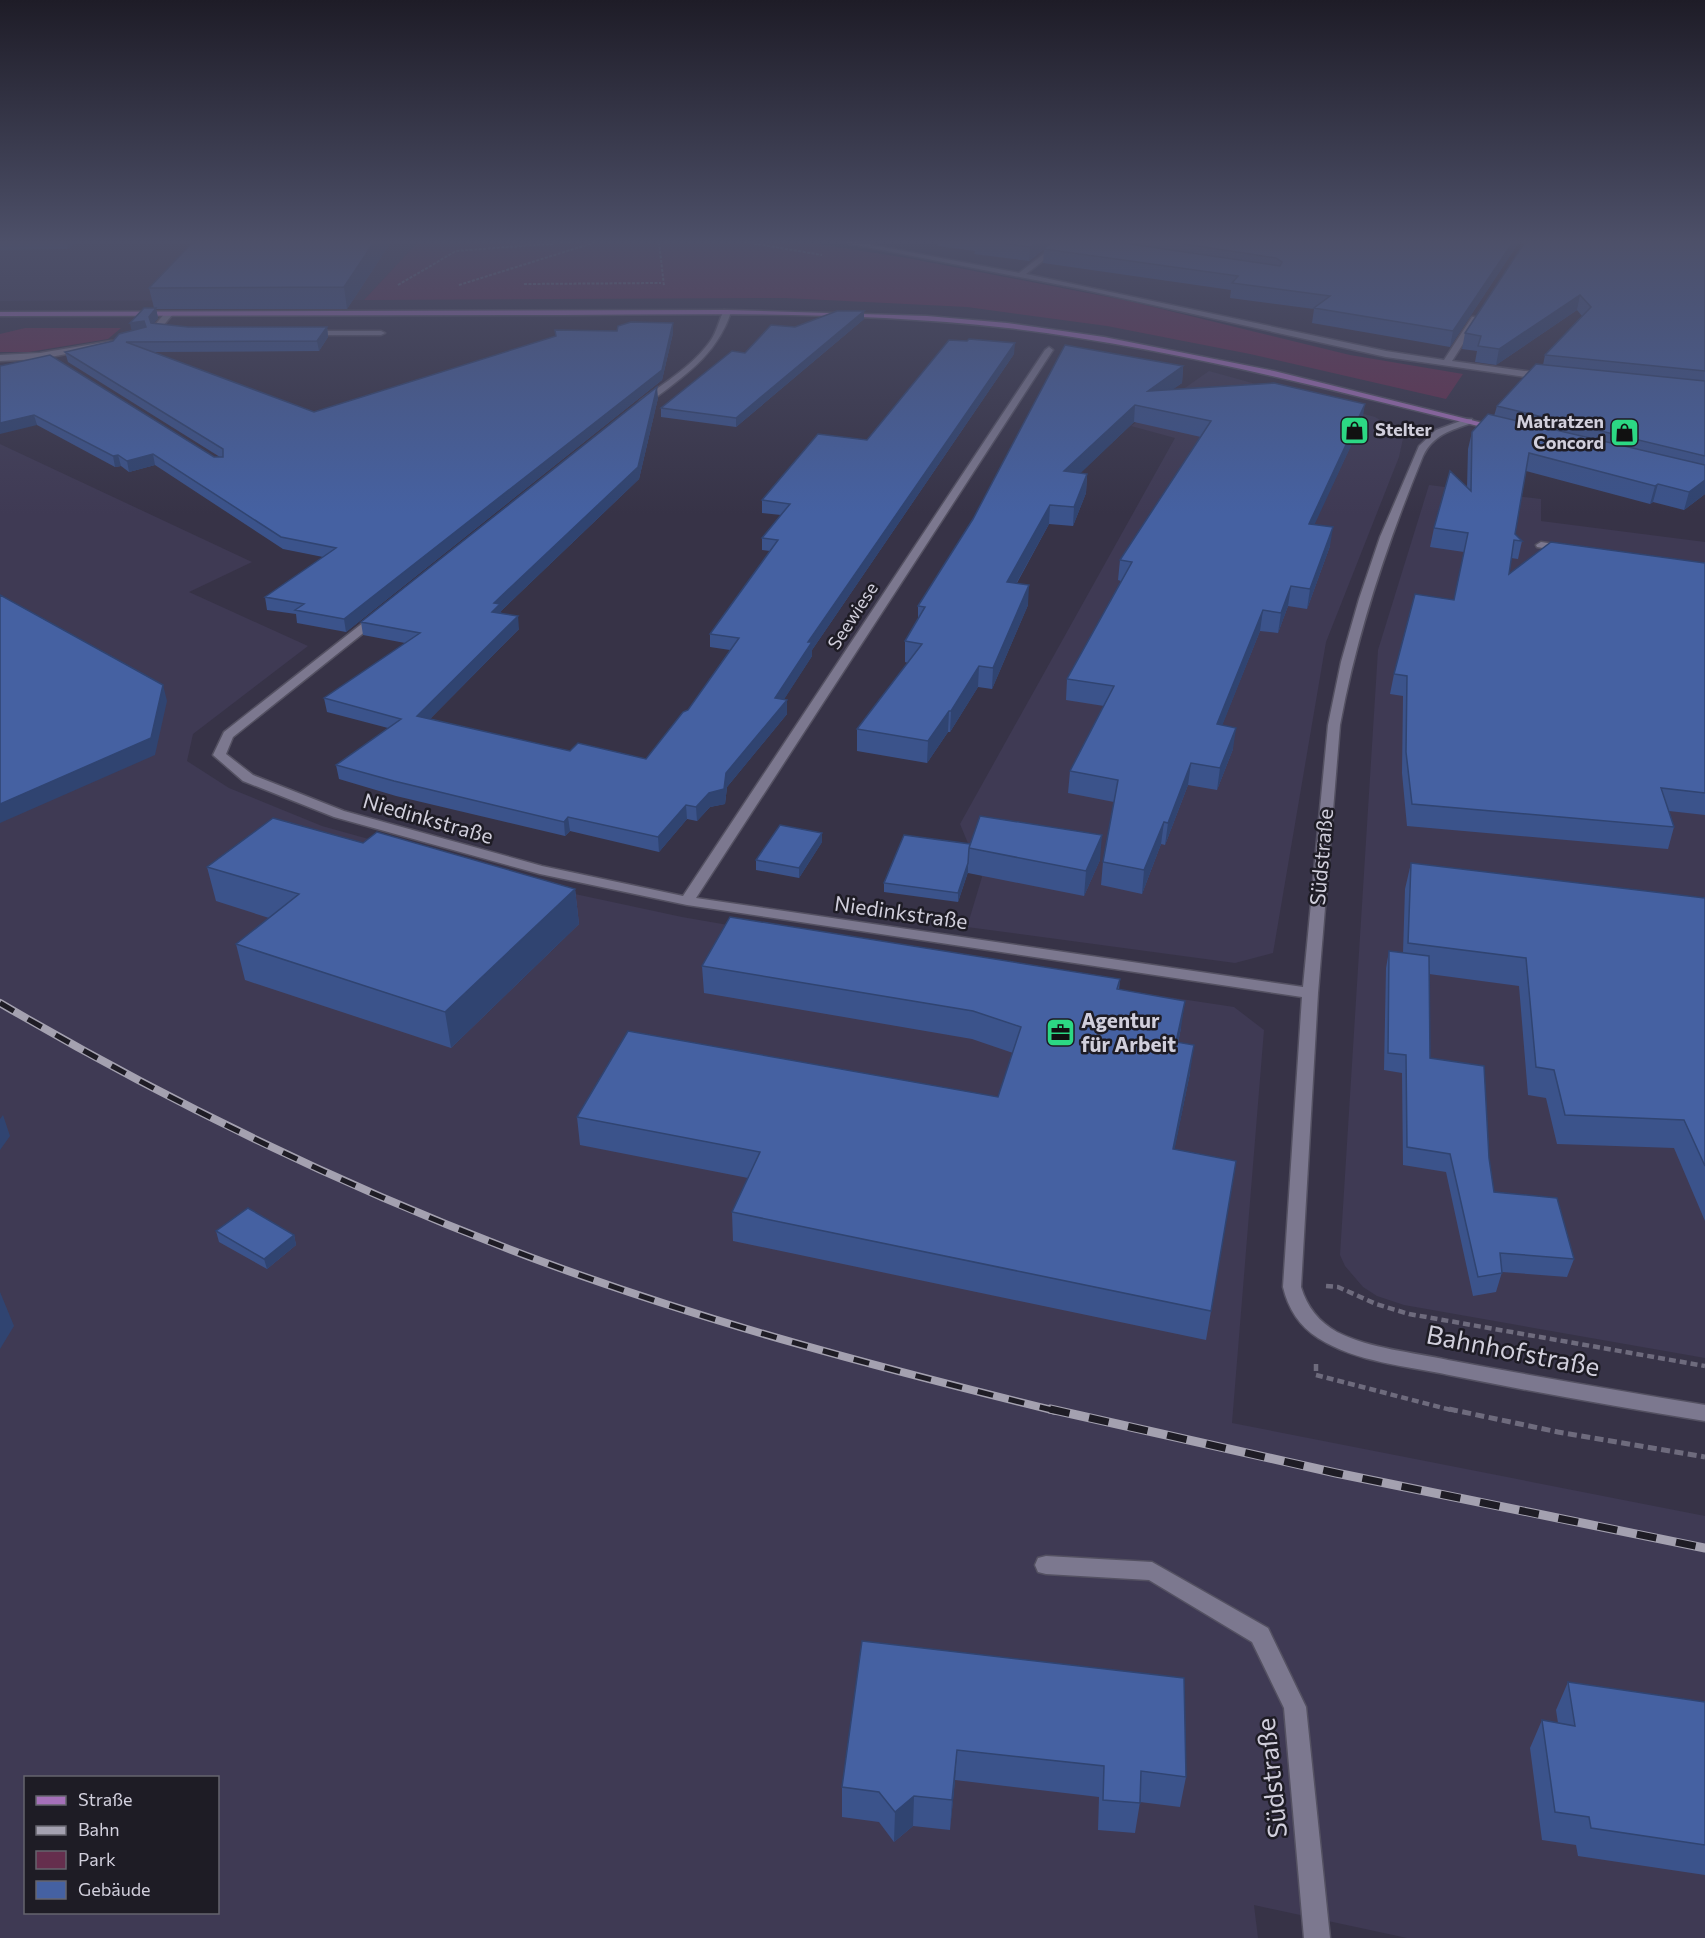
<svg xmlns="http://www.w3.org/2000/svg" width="1705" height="1938" font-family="Commissioner,sans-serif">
<rect width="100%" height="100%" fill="#373347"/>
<path fill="#3f3a54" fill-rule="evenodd" d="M0,242h418l-54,58 -364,1z
M1209,371l166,46 29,17 -5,23 -73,185 -53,311 -38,10 -268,-36 15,-50 -22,-53 215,-386 -44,-12z
M0,444l252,118 -63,30 119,54 -115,88 -6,27 42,27 93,38 211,59 149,32 274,48 278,42 30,23 -32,393 473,93v422h-298l-153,-33 4,33h-1258zM26,1778h192v134h-192z
M1429,485l112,14v22l164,21v816l-301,-53 -27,-9 -14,-9 -18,-21 -5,-11 38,-605z"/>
<path fill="#652e4d" d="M418,242h387l102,16 222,43 221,54 113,19 -17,25 -196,-45 -143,-28 -140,-19 -182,-9 -421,2z
M25,328h96l-13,11 -79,13h-29v-18z"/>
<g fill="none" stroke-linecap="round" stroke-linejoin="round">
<defs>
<path id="lane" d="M166,312l7,2 -12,14 10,2v4l-18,-3v-4z
M309,331h72l4,2 -4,2h-75l-1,-2z
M1541,542l26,4 5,3 -5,3 -30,-5 -1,-2z"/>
<path id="street" d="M841,242h16l162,31 39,-30 3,4 -35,27 360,77 58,9 28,-43h3l4,2 -27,42 95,13 4,3 -4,3 -161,-23 -305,-68z
M724,310l7,2c-14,44 -50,66 -85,93h-6v-4c24,-18 53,-35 71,-61 6,-9 8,-20 13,-30z
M111,341h3v4l-74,14 -40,2v-6l40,-2z
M1049,347l4,3 -357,548 607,89 25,-262 13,-63 18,-63 21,-62 39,-91 17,-16 30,-11h6v4c-21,7 -39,12 -49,33 -36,88 -66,176 -83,269l-22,268 -17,294c6,20 18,35 36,45 34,17 75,20 111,28 85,16 171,31 257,45v16c-86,-14 -171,-29 -256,-46 -42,-9 -94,-13 -131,-37 -19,-12 -30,-30 -35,-51l19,-290 -615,-92 -147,-31 -206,-57 -91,-36 -30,-26 11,-23 149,-117h8v4l-148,118 -7,17 27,21 91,36 198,55 141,30 362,-546z
M1046,1556l106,6 116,66 38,79 24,231h-26l-20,-230 -32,-66 -103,-62 -103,-6 -8,-2 -3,-7 3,-7z"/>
<path id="primary" d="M727,310l200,6 80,7 97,14 170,34 229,57 -5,3c-162,-40 -324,-83 -490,-103 -148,-17 -298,-14 -447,-13 -187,0 -374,1 -561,1v-4z"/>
</defs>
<use href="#lane" stroke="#545162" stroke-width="3"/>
<use href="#street" stroke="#545162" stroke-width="3"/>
<use href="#primary" stroke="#545162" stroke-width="3"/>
<path stroke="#6e6b7d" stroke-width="2" stroke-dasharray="3 1.5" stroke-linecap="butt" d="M659,242l5,44
M745,242l77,13
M524,284l137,-1
M398,285l58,-34 118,-9
M459,285l137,-43"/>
<path stroke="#6e6b7d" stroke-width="4.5" stroke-dasharray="7 4" stroke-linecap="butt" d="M1326,1286l12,1 38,17 33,10 296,52
M1316,1364v11l139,36"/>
<path stroke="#6e6b7d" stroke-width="5" stroke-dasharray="9 4.5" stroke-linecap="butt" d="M1449,1409l109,23 147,25"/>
<use href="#lane" fill="#7c788f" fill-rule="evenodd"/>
<use href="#street" fill="#7c788f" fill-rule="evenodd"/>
<use href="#primary" fill="#a570b9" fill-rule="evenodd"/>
<defs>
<path id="rail-far1" d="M0,1003c176,103 354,189 546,260 166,61 339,106 510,148"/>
<path id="rail" d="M1050,1409l286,64 369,75"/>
</defs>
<use href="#rail-far1" stroke="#a4a1b0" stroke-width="8"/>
<use href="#rail" stroke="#a4a1b0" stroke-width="9"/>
<use href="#rail-far1" stroke="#1e1c25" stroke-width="5" stroke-dasharray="16" stroke-linecap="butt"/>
<use href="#rail" stroke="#1e1c25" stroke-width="7" stroke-dasharray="20" stroke-linecap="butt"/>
</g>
<path fill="#3b538b" d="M0,242h76l-8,7 -68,1z
M391,242l-44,67h-191l2,9 -5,6 35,3h139l1,10 -9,14 -166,1 161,60 359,-79 -11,47 -316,252 -49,-9 -1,-9 -29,-4 -2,-13 58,-40 -40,-8 -128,-84 -26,7 -8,-6 -6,1 -78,-42 -37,-59 214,91h6l-152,-95 -3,-10 48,-11 19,-10 22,-23 -5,-20z
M932,242h587l-69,105 -138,-24 2,-14 -84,-11 1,-8 -188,-27 1,-14 -15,12 -55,-7 1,-3 -37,-5v-3z
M1705,242v252l-21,16 -31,-8 -3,2 -124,-33 -11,63 7,7 -4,18 -7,-1 -2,16 196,-11v252l-36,-4 5,16 -6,22 -261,-23 -5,-53 1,-77 -13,-2 4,-20 60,-74 10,-48 -34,-5 4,-19 33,-40 1,-39 4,-17 22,-16 3,-10 46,-41 2,-10 37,-39 -5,-6 -81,55 -21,-3 2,-11 -15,-2 3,-16z
M864,319l-128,108 -75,-10v-9l84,-55 50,-26z
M1014,354l-202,296v6l-28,43 3,15 -60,73 -2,17 -15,3 -13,14 -10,-2 -28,33 -89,-21 -5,5 -169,-40 -57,-17 -3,-14 52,-37 -61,-16 -3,-14 81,-55 -42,-8 -2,-13 297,-224 -19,81 -138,132v2l18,16 -89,90 140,32 76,8 42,-49 42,-60 -20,-3v-13l60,-83 -8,-1v-12l19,-23 -19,-2v-13z
M1183,366l-1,17 -9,6 189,33 -48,102 16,22 -23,63 -19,-3 -10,27 -18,-2 -38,94 11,24 -16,41 -29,-5 -23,60 -4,-1 -19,50 -41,-9 2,-23 11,-60 -46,-9 2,-22 34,-65 -38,-6 1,-21 54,-98 -3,-1 2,-20 81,-123 -67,-15 -54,51 7,1 -1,19 -13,33 -24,-2 -32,59 11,22 -36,84 -14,-2 -28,45h-2l-21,31 -70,-12v-22l51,-66 -3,-1v-21l13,-22v-13l55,-87z
M822,842l-23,36 -43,-8v-10z
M363,843l212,46 4,35 -128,124 -206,-68 -9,-36 33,-26 -53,-17 -9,-34z
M970,844l130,16 -16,36 -116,-23v-1l-10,30 -74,-10v-9z
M1411,863l294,35v323l-31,-73 -117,-4 -11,-46 -18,-3 -9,-109 -90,-12 1,84 59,100 5,34 80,67 -7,18 -65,-5 -6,20 -23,4 -27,-124 -43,-7 -1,-92 -18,-3 2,-102 3,-17 14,2 2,-64z
M702,966l418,13 -1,11 62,38 -3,15 12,30 -16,77 37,161 -5,29 -473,-99 -1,-29 16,-34 -168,-33 -3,-28 421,-20 15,-44 -41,-14 -268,-46z
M216,1231l78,4 2,10 -29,24 -48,-27z
M862,1641l324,136 -6,30 -40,-5 -5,31 -37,-3 1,-33 -144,-17 -5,50 -37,-4 -19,16 -15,-20 -37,-5v-30z
M1568,1682l137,20v173l-127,-19 -2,-11 -34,-5 -12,-92 12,-28 16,3 -2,-13z"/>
<path fill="#304471" d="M66,242h10l-8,7z
M374,242h17l-44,67 -3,-22z
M1036,242h16l-23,19 1,-14z
M1513,242h6l-69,105 3,-16z
M1580,295l-3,15 -81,55 3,-16z
M156,308l2,10 -7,9 -2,-10z
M864,311v8l-128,108v-9z
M144,321l2,10 -14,2 -2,-10z
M673,323v10l-11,47 -316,252 -2,-13z
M327,327l1,10 -9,14 -2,-10z
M1015,343l-1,11 -202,296v6l-36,56 -1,-14 33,-56z
M1183,366l-1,17 -36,25 2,-17z
M657,387l1,11 -19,81 -138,132 1,6 -10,-5 2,-9z
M1365,404l-3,18 -56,121 3,-19z
M1135,405l-1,17 -71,68 1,-19z
M34,415l3,10 -37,9v-11z
M153,454l2,11 -26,7 -2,-11z
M118,455l3,11 -6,1 -2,-11z
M1087,474l-1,19 -13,33 1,-19z
M1705,480v14l-21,16 5,-18z
M1658,484l-5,18 -3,2 5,-18z
M1050,505l-1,19 -43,78 1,-20z
M1333,527l-3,19 -23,63 3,-20z
M1029,585l-1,20 -36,84 1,-21z
M1291,586l-3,20 -10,27 3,-20z
M1263,610l-3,21 -46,115 3,-22z
M518,616l1,13 -100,101 -2,-14z
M979,666l-1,21 -28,45 1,-21z
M163,685l4,16 -12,54 -155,68v-19z
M787,700v14l-60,73 -2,17 -15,3 -13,14 -1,-14z
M949,711l-1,21 -21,31 1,-22z
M1236,728l-3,21 -16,41 3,-22z
M1191,763l-3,22 -23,60 3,-22z
M686,805l1,14 -28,33 -1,-15z
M568,817l2,14 -5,5 -1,-14z
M1164,822l-3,22 -19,50 2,-24z
M822,833v9l-23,36v-10z
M1102,835l-2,25 -16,36 2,-25z
M968,863v9l-10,30v-9z
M575,889l4,35 -128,124 -6,-36z
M1185,1001l-4,27 -9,42 4,-28z
M1194,1045l-4,28 -21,104 4,-28z
M3,1115l7,21 -10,14v-31z
M294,1235l2,10 -29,24 -3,-10z
M0,1292l14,34 -14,23z
M957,1750l-2,30 -5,50 2,-30z
M914,1796l-1,30 -19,16 1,-30z"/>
<path fill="#4561a2" stroke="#304471" stroke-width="1.5" d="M193,242h181l-30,45 -195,1z
M994,242h42l-6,5z
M1052,242h65l163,24 2,-4 -6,-4 -104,-16h341l-60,89 -139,-23 16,-12 -98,-13 6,-7 -194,-27z
M1525,242h180v129l-160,-16 46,-48 -11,-12 -81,54 -21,-3 3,-10 -16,-3z
M144,308h12l-7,9 2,6 37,4h139l-10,14 -191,1 188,70 242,-76 -1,-6 62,1 1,-5 13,-4 42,1 -11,47 -318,249 -49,-9 9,-6 -39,-7 71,-49 -55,-11 -128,-83 -26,7 -9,-6 -5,1 -79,-41 -34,8v-57l50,-11 164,102h9v-8l-158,-97 48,-11 6,-7 27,-7 -2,-6 -14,2z
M837,311h27l-128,107 -75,-10 71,-57 13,2 26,-28 24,2z
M969,339l46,4 -207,299h4l-37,56 12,2 -61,73 -2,16 -15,4 -13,14 -10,-2 -28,32 -90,-20 -4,5 -170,-41 -58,-16 65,-46 -77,-21 96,-65 -59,-11 296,-235 -19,80 -144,136 6,1 -8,8 26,4 -101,100 153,35 8,-8 68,16 37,-47 5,-2 51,-72 -29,-4 68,-94 -16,-2 28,-34 -28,-4 56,-66 49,6 82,-100 18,1z
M1065,345l118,21 -35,25 126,-8 91,21 -56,120 24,3 -23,62 -19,-3 -10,27 -18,-3 -46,114 19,4 -16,40 -29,-5 -23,60 -4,-1 -20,48 -41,-8 15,-82 -48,-9 44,-85 -47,-7 65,-117 -12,-2 91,-139 -76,-16 -71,66 23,3 -13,33 -24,-2 -43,77 22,3 -36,83 -14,-2 -28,45h-2l-21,30 -71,-12 65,-85 -17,-3 20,-34 -7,-1 55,-87z
M1536,364l169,17v75l-208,-50z
M1488,414l217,51v15l-16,12 -31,-8 -3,2 -126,-33 -14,81 7,7 -8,-1 -5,34 42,-32 154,21v230l-44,-5 13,39 -262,-23 -6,-52 1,-76 -13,-2 21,-80 39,6 14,-67 -34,-5 16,-57 21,20 1,-59z
M0,595l163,90 -12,53 -151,66z
M980,816l122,19 -16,36 -117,-23z
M273,818l90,25 14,-11 198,57 -130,123 -209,-68 63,-50 -92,-27z
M780,825l42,8 -23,35 -43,-8z
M904,835l66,9 -1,4 -1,15 -10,30 -74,-10z
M1411,863l294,35v268l-21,-46 -119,-5 -11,-45 -18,-3 -10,-109 -118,-15z
M730,917l390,62 -3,10 68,12 -9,41 18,3 -21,104 63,12 -25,150 -479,-99 28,-60 -183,-35 51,-86 370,66 23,-70 -48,-16 -271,-45z
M1389,951l40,5 1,102 54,8 5,92 5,34 63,6 17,61 -74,-6 2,20 -24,4 -28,-123 -43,-7 -1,-92 -18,-2z
M248,1208l46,27 -30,24 -48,-28z
M862,1641l322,37 2,99 -45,-6 -1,32 -37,-3 1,-34 -147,-16 -5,50 -38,-4 -19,16 -16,-20 -37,-5z
M1568,1682l137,20v143l-114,-17 -2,-11 -34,-5 -13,-92 33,6z"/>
<linearGradient id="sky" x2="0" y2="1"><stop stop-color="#1e1c27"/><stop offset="0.47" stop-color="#4d5069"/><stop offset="1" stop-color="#4d5069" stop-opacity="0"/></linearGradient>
<rect width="1705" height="514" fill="url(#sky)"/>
<defs>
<symbol id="shop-square" viewBox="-11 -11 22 22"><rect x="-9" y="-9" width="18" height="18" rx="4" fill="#2cd884" stroke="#1e1c25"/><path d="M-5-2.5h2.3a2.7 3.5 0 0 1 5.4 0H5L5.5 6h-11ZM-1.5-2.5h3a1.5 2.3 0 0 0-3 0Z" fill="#111"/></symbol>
<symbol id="office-square" viewBox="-11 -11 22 22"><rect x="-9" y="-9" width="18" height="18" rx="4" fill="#2cd884" stroke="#1e1c25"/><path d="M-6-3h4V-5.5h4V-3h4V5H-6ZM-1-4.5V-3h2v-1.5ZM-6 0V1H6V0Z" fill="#111"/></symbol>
</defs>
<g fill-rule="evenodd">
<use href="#shop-square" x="1338" y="414" width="33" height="33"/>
<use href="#shop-square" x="1608" y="416" width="33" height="33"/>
<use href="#office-square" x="1044" y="1016" width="33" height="33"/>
</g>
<g text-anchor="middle" stroke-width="5" stroke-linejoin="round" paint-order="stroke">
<g font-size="18" font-weight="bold" fill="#d1cfdc" stroke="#1e1c25" text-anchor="end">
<text x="1604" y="428">Matratzen<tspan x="1604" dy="21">Concord</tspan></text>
<text x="1375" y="436" text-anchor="start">Stelter</text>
</g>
<g font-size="18" fill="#d1cfdc" stroke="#1e1c25">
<text transform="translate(853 616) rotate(-57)" y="6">Seewiese</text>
</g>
<g font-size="21" fill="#d1cfdc" stroke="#1e1c25">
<text transform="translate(428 819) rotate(16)" y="7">Niedinkstraße</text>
<text transform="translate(1322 857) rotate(-85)" y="7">Südstraße</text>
<text transform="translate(901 913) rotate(8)" y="7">Niedinkstraße</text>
</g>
<g font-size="21" font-weight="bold" fill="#d1cfdc" stroke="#1e1c25" text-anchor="start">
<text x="1081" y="1028">Agentur<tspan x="1081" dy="24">für Arbeit</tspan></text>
</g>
<g font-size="26" fill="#d1cfdc" stroke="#1e1c25">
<text transform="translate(1513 1351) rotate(11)" y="9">Bahnhofstraße</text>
<text transform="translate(1272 1778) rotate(-96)" y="9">Südstraße</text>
</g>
</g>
<rect x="24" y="1776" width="195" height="138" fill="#1e1c25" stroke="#66646e" stroke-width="1.5"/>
<rect x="36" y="1796" width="30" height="9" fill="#a570b9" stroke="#66646e" stroke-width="1.5"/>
<text x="78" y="1806" font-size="18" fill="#d1cfdc">Straße</text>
<rect x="36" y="1826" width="30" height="9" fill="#a4a1b0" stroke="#66646e" stroke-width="1.5"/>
<text x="78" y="1836" font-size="18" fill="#d1cfdc">Bahn</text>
<rect x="36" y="1851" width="30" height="18" fill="#652e4d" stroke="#66646e" stroke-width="1.5"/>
<text x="78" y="1866" font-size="18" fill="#d1cfdc">Park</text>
<rect x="36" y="1881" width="30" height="18" fill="#4561a2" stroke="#66646e" stroke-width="1.5"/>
<text x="78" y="1896" font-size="18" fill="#d1cfdc">Gebäude</text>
</svg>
